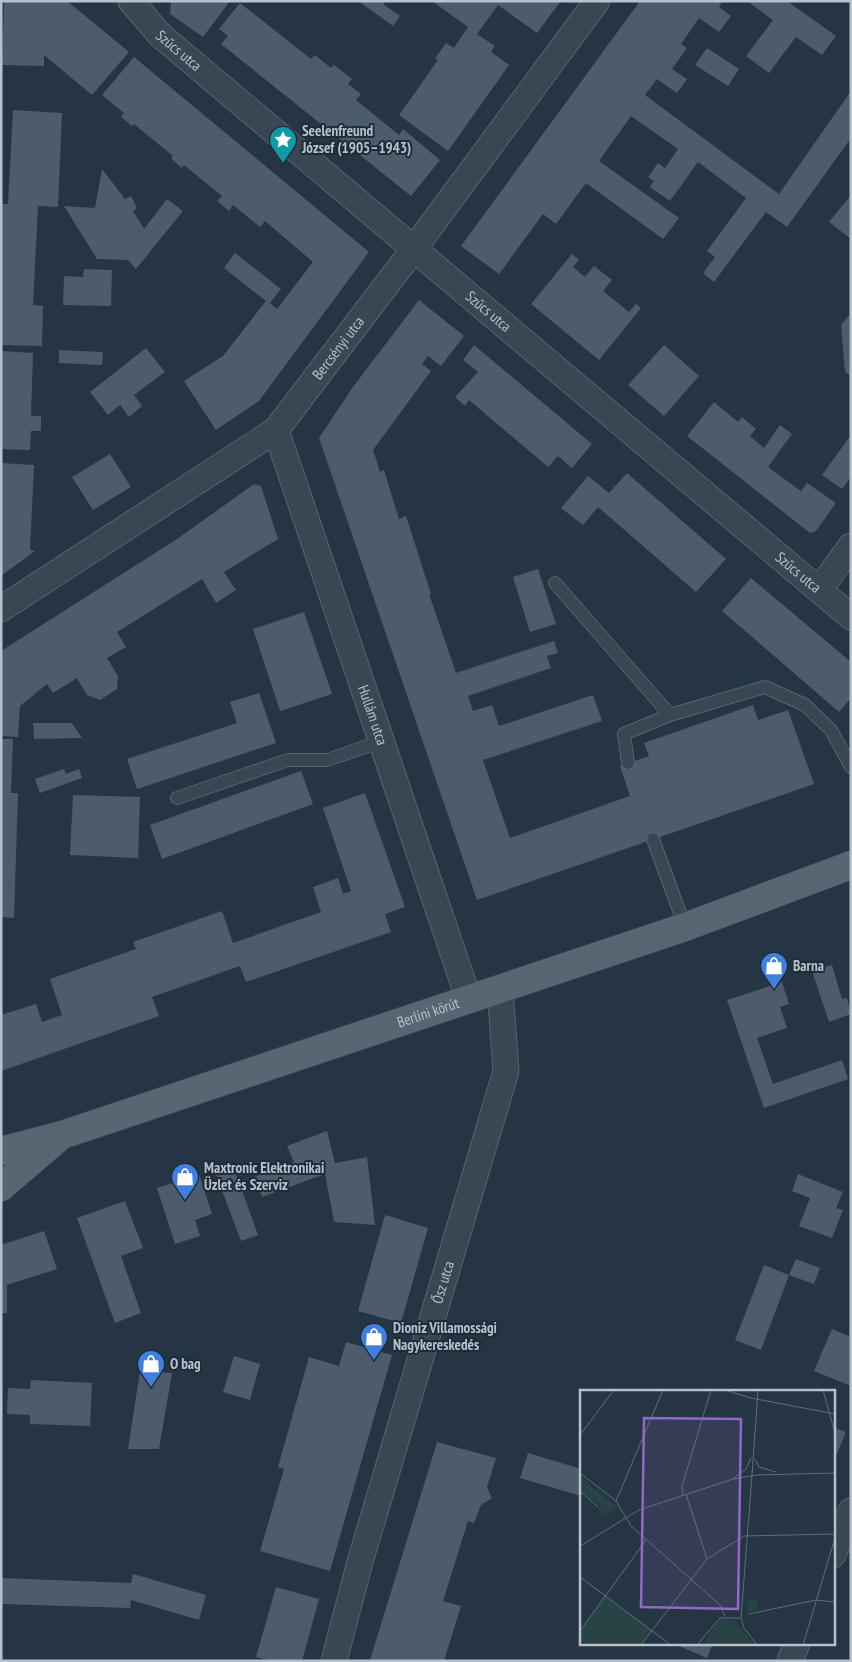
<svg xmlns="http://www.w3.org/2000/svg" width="852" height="1662" font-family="'PT Sans Narrow',sans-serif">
<rect width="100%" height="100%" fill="#253543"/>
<path fill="#4c5c6d" d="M4,1h63l62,51 -37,43 -48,-40v11l-42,-1z
M171,1h59l-27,36 -33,-23z
M362,1h23l-2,3 17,12 -7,10 -32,-23z
M432,1h129l-24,32 -39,-28 -21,29 18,12 -4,6 18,13 -61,86 -49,-36 39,-55 -3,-2 11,-15 8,5 14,-21z
M640,1h83l-4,6 12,9 -12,16 -20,-14 -18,26 6,4 -15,21 15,10 -10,14 -20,-14 -12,16 134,99 72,-103v47l-64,89 -21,-15 -52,70 -11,-9 12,-16 -8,-6 39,-53 -48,-36 -28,39 -20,-14 4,-6 -6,-4 10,-14 7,5 13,-19 -47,-33 -32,45 80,57 -16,21 -77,-56 -30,41 -13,-10 -44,60 -38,-28z
M747,1h40l49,35 -14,19 -26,-18 -27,36 -23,-17 27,-36z
M240,3l71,56 4,-4 16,13 3,-3 18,14 -4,5 13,10 -5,6 43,35 4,-6 37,31 -29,36 -190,-152 7,-8 -9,-7z
M707,48l32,21 -11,17 -33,-21z
M134,57l235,195 -110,149 -43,29 -32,-49 39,-25 43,-55 -42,-33 11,-15 46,36 -11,14 7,6 36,-47 -48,-41 -5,6 -27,-22 -4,6 -12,-10 5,-5 -38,-31 -2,3 -11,-10 2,-2 -39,-32 -2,2 -11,-9 3,-4 -22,-18z
M13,110l49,3 -4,94 -20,-1 -5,99 10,1 -1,40 -41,-1v-141h7z
M102,169l23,30 6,-3 6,12 -4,3 11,18 23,-30 16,12 -47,58 -8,-9 -31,-1 -33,-53 31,2z
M851,195v44l-22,-17z
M572,254l7,6 -6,7 12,10 9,-11 18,14 -9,11 26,21 7,-8 5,4 -42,52 -68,-56z
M84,269l28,1 -1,36 -48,-1 1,-29 19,1z
M419,300l45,36 -23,30 -13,-10 -6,8 9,7 -58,79 7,22 4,-2 15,49 7,-3 25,78h-2l27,79 98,-32 4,12 -11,3 4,12 -83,28 5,15 19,-6 7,21 94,-31 9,26 -119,39 27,78 120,-42 -10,-30 29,-10 -5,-13 109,-38 5,15 30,-10 26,74 -337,116 -158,-462 34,-51z
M851,313v63l-6,-4 -4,-47z
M474,345l118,99 -20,24 -14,-12 -10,11 -79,-67 -4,6 -10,-9 23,-25 -15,-12z
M664,345l35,31 -35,40 -36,-31z
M146,348l19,24 -31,23 8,11 -13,11 -9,-12 -12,10 -18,-23z
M59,350l44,2 -1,13 -43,-2z
M1,351l32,2 -2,63h10v15h-10l-1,19 -29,-1z
M714,402l24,20 4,-5 14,12 -6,7 14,12 16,-23 12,9 -24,33 33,24 6,-8 29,20 -20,28 -6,2 -123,-97z
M851,435v42l-9,12 -20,-14z
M110,454l21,33 -38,23 -21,-33z
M1,463l33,2 -4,85 5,1 -34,25z
M627,473l99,86 -30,33 -98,-85 -15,18 -22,-17 27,-32 21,17z
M254,484l7,2 17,53 -54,33 12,18 -20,13 -14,-24 -85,53 9,15 -19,11 11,18 -1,13 -17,11 -13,-5 -10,-17 -24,15 -6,-9 -27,22 -2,31 -17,-1v-85l176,-112z
M538,569l18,55 -26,8 -17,-55z
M751,578l100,84v36l-12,14 -117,-101z
M304,612l28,82 -52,17 -27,-82z
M259,693l17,50 -139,46 -10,-30 110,-36 -7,-21z
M33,723h39l10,15 -48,1z
M1,739h12l-2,54h7l-4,125 -13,-1z
M64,769l2,5 13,-5 3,9 -42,15 -5,-14z
M301,771l12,33 -151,55 -12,-34z
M365,793l40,114 -20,7 6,18 -145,50 -6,-16 -88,31 7,19 -158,55v-56l35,-11 6,18 20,-7 -12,-36 86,-30 -3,-7 89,-31 11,32 88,-31 -8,-25 25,-9 5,16 8,-3 -28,-83z
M73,795l67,2 -2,61 -68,-3z
M832,965l10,34 5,-1 4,16 -22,8 -17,-51z
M782,982l7,22 -9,3 7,21 -30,10 16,46 69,-24 6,19 -84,29 -37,-108z
M327,1131l8,32 32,-6 8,68 -41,-3 -9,-48 -63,23 -8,-20 40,-15 -7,-16z
M233,1166l25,69 -17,6 -26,-69z
M199,1174l13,40 -17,6 5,16 -25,8 -18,-56z
M798,1174l45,18 -7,16 7,2 -11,28 -33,-12 11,-28 -18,-7z
M125,1201l18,47 -22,8 20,57 -26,10 -38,-105z
M385,1215l43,13 -27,95 -43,-12z
M44,1231l13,38 -50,16v28h-6v-68z
M796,1259l24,9 -6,16 -25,-9z
M764,1265l25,10 -28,75 -26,-10z
M832,1329l19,8v49l-37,-15z
M346,1342l46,13 -62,216 -70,-20 24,-82 -6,-2 31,-110 30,9z
M234,1356l26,8 -10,36 -27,-8z
M140,1371l32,2 -13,76h-31z
M31,1380l61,3 -2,43 -60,-2v-9l-23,-1 1,-26 22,1z
M833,1427l13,5 -13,31z
M437,1442l59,16 -9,29 5,11 -11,7 -7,18 -6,-2 -25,80 18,5 -17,55 -74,-1z
M528,1453l53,16v27l-61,-18z
M133,1574l73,21 -7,25 -68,-20 -1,8 -129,-4v-26l130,5z
M276,1587l43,12 -17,62h-32l-14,-4z
M672,1643h41l-6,15z"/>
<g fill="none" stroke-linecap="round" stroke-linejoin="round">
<defs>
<path id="lane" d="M555,583l115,132 95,-28 40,18 26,25 20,37
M628,763l-4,-29 46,-19
M177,798l111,-38h39l55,-19
M653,839l32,88"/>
<g id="street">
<path id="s1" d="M131,1l29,34 691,582"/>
<path id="s2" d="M276,430l193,570"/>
<path d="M819,590l32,-44"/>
<path id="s3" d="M1,609l275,-179 137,-180 184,-249"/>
<path d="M833,1555l18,-44"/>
<path id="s4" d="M334,1661l26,-99 146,-491 -6,-82"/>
<path d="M790,1661l7,-18"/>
</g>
<g id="primary">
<path id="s5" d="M1,1151l61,-16 623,-208 166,-62"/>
<path d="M1,1187l56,-48"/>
</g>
</defs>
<use href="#lane" stroke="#586470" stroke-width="14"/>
<use href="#street" stroke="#586470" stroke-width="27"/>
<use href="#primary" stroke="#47525f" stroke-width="29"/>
<use href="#lane" stroke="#3a4653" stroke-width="12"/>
<use href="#street" stroke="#3a4653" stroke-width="25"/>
<use href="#primary" stroke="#586573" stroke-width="28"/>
</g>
<defs>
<symbol id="sight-pin" viewBox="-11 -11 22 30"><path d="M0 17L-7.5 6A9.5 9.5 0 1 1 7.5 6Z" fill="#0f9aa8" stroke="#1f2b38"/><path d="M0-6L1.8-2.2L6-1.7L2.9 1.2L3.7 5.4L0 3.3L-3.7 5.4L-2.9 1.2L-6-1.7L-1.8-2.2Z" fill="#fff"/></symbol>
<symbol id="shop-pin" viewBox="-11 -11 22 30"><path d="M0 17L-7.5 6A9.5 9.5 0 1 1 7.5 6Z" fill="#3f7fe0" stroke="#1f2b38"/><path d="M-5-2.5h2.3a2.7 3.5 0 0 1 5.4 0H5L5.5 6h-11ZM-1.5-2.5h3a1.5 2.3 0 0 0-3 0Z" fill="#fff"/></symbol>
</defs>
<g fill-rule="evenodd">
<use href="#sight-pin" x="267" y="124" width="32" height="43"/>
<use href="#shop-pin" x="758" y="950" width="32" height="43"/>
<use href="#shop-pin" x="169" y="1161" width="32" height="43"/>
<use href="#shop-pin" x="358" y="1321" width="32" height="43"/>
<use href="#shop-pin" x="135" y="1348" width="32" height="43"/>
</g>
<g text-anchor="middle" stroke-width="4" stroke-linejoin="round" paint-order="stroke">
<g font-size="15" fill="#b7c1cd" stroke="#1f2b38">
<text dy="5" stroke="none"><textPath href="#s1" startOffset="69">Szűcs utca</textPath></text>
<text dy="5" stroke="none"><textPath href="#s1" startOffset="474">Szűcs utca</textPath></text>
<text dy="5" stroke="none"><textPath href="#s3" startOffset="431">Bercsényi utca</textPath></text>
<text dy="5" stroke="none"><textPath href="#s1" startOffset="879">Szűcs utca</textPath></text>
<text dy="5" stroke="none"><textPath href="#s2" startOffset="301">Hullám utca</textPath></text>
<text dy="5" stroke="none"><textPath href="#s5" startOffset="449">Berlini körút</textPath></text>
<text dy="5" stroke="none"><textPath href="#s4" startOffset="394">Ősz utca</textPath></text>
</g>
<g font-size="15" font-weight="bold" fill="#b7c1cd" stroke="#1f2b38" text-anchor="start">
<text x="302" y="136">Seelenfreund<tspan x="302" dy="17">József (1905–1943)</tspan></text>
<text x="793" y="971">Barna</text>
<text x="204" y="1173">Maxtronic Elektronikai<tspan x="204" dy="17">Üzlet és Szerviz</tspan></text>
<text x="393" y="1333">Dioniz Villamossági<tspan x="393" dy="17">Nagykereskedés</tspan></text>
<text x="170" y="1369">O bag</text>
</g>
</g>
<g transform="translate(580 1390)">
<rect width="255" height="255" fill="#253543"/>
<path d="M2,86l10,11 26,20 -13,8 -7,-6 2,-3 -20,-16zM25,205l47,36 -11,14h-55l-6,-5v-9zM168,209l9,1 2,10 -12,3zM142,229l14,2 18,24h-51l13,-21z" fill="#284344"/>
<path fill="none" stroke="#5f6d7a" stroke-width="1" d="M145,0l26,8 84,16M243,0l12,43M0,45l34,-45M175,69l4,8 17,5M0,83l36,28 15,25 89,79 5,11M172,85l-11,143 3,10 13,17M172,85l6,-85M154,88l12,-9 5,-11M0,101l18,16M106,104l21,65M103,105l-1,-9 29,-96M36,111l47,-111M0,156l59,-36 94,-31 24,-4 78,-2M0,187l91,68M169,224l67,-14 19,2M0,241l66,-91M61,255l66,-86 37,-23 91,-2M117,255l23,-27h21M223,255l32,-107"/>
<path fill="#9368c5" fill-opacity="0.15" stroke="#9368c5" stroke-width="2.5" d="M64,28l97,1 -3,190 -97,-2z"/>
<rect width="255" height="255" fill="none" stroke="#b7c1cd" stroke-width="2.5"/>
</g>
<rect width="852" height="1662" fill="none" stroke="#b7c1cd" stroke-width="5"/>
</svg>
